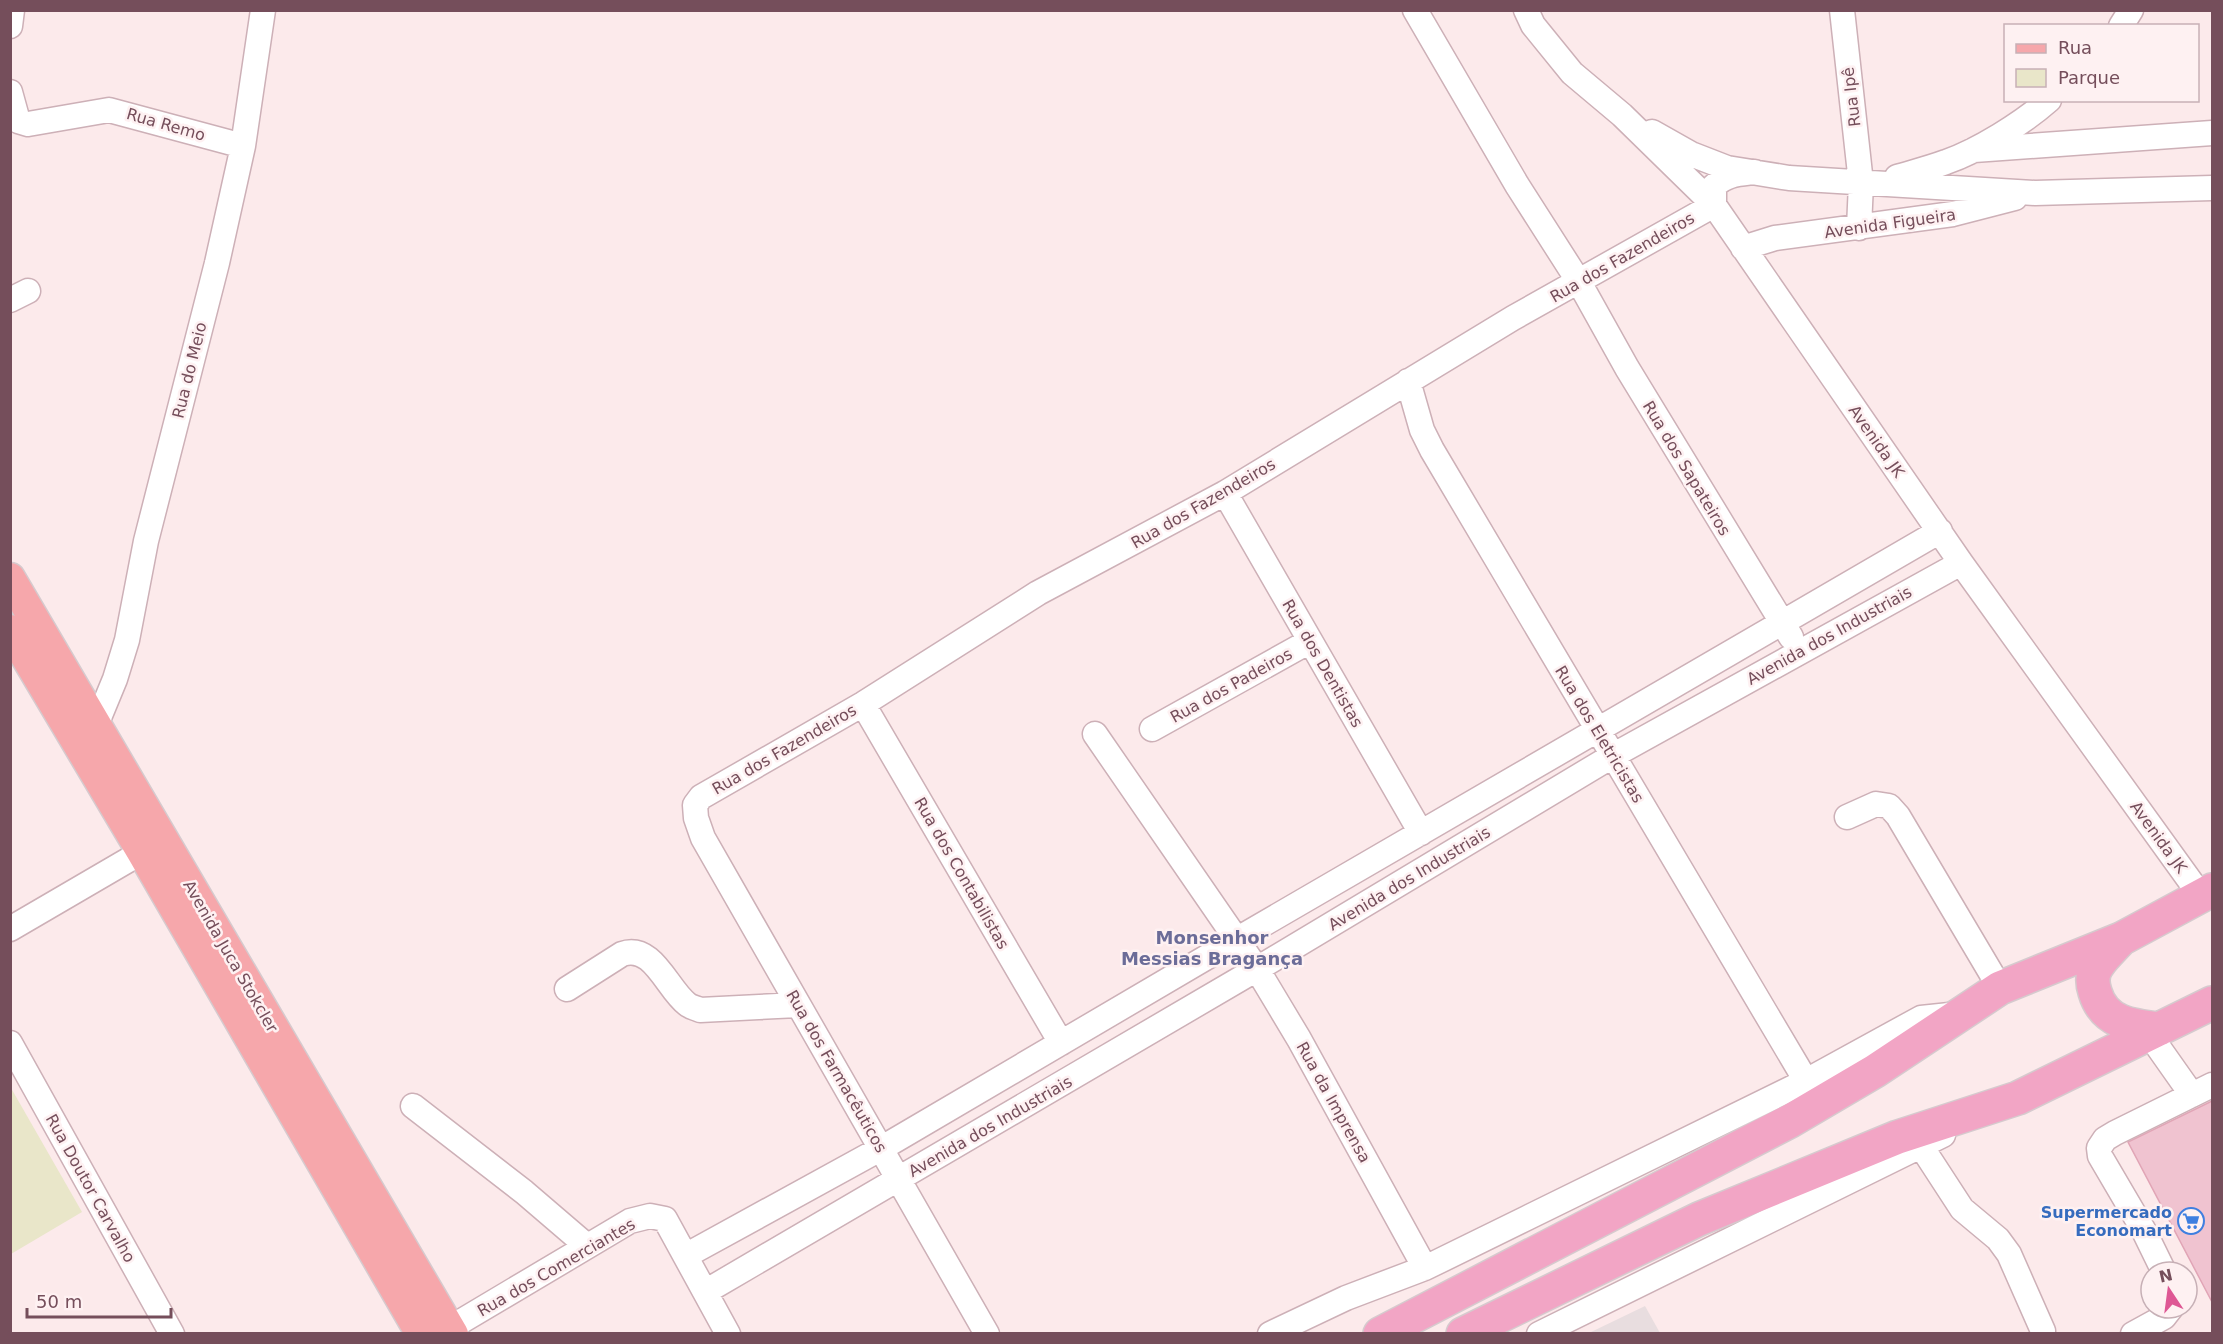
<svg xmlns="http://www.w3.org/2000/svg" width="2223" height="1344" font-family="'DejaVu Sans',sans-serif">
<rect width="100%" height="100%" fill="#fceaeb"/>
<path fill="#e8dddf" d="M1645,1306l15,27h-71z"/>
<path fill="#e9e6c9" d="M11,1088l71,124 -71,42h-1z"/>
<path fill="#f0c3d0" stroke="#e1a5b6" stroke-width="1.5" d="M2212,1101v201l-84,-160z"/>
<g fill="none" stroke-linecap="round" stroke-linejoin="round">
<defs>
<path id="minor" d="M1415,10l102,175 62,97 48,86 164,269
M1526,10l7,15 39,48 50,42 92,90 247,358 240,333
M1842,10l19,173 -2,45
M10,26l2,-16
M2121,26l10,-16
M10,92l8,29 10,3 81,-14 134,36
M1652,132l39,22 36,14 62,10 246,15 177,-5
M1974,150l238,-17
M1897,177c17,-5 33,-9 49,-15 32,-11 77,-39 103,-62
M1743,248l32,-10 178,-24 62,-16
M10,300l18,-9
M1408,381l14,49 10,20 374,631
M1225,493l196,340
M863,704l198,339
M96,725l19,-46 12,-39 19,-99 71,-278 26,-117 20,-136
M1152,729l158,-88
M1095,734l162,235 42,70 126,229
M1847,817l29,-13 13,2 9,10 102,172
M10,929l132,-77
M567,989l55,-35c31,-11 45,35 65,50 3,3 9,4 13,6l98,-5
M2149,1034l43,61
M10,1043l162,291
M413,1106l111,86 63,54
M1921,1146l41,63 36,30 11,15 34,77
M687,1255l195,-107 354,-208 704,-409
M2164,1272l-20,-41 -44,-75 -1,-8 6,-9 10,-6 97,-48
M705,1292l552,-323 357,-214 347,-192
M450,1328l180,-107 20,-5 15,3 63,115
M987,1334l-284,-496 -7,-20 -1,-13 6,-8 162,-93 175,-111 187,-100 288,-175 201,-113v-19c12,-12 25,-12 41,-14
M1270,1334l76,-36 79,-30 102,-50 279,-137 115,-63 38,-4
M1539,1334l404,-199
M2133,1334l31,-17 7,-9"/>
<path id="major" d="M10,578l443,756
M10,630l132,222 279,482"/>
<path id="highway" d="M2120,940c-7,8 -16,16 -22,25 -6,8 -6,18 -3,27 9,31 37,34 64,37
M1380,1334l410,-213 85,-50 125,-83 121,-49 91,-49
M1463,1334l236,-115 199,-82 120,-39 194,-95"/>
</defs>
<use href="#minor" stroke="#cdb0b7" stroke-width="27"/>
<use href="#major" stroke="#d6cace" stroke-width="33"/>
<use href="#highway" stroke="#d6cace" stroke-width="36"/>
<use href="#minor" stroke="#fff" stroke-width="24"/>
<use href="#major" stroke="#f6a7ab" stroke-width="30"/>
<use href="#highway" stroke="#f2a5c5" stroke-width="33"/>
</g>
<defs>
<symbol id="supermarket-ring" viewBox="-11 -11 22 22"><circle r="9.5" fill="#fef1f2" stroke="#3f7fe0" stroke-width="1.5"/><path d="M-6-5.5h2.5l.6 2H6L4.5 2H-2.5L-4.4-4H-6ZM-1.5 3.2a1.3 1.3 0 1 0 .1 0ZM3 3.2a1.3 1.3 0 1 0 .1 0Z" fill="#3f7fe0"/></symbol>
</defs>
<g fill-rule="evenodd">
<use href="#supermarket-ring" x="2176" y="1206" width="30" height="30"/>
</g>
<g text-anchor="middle" stroke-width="5" stroke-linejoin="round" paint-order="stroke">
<g font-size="16" fill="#754e5b" stroke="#fef1f2">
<text transform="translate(1851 97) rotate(-97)" y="6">Rua Ipê</text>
<text transform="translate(166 124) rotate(16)" y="6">Rua Remo</text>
<text transform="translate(1890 223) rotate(-8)" y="6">Avenida Figueira</text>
<text transform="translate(1622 257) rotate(-30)" y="6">Rua dos Fazendeiros</text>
<text transform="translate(189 370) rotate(-76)" y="6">Rua do Meio</text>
<text transform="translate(1877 441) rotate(55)" y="6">Avenida JK</text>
<text transform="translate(1687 468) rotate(59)" y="6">Rua dos Sapateiros</text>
<text transform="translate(1203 503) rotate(-30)" y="6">Rua dos Fazendeiros</text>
<text transform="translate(1829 635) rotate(-29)" y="6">Avenida dos Industriais</text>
<text transform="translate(1323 663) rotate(60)" y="6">Rua dos Dentistas</text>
<text transform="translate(1231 685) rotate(-29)" y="6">Rua dos Padeiros</text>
<text transform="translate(1600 734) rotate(59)" y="6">Rua dos Eletricistas</text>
<text transform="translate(784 749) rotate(-30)" y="6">Rua dos Fazendeiros</text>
<text transform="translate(2159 837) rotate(54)" y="6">Avenida JK</text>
<text transform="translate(962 873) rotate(60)" y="6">Rua dos Contabilistas</text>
<text transform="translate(1409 878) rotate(-31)" y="6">Avenida dos Industriais</text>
<text transform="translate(231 956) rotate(60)" y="6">Avenida Juca Stokcler</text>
<text transform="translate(837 1071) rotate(60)" y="6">Rua dos Farmacêuticos</text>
<text transform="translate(1334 1102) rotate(61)" y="6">Rua da Imprensa</text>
<text transform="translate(990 1126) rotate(-30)" y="6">Avenida dos Industriais</text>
<text transform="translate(91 1188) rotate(61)" y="6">Rua Doutor Carvalho</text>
<text transform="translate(556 1267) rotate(-30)" y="6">Rua dos Comerciantes</text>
</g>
<g font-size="16" font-weight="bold" fill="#366cbe" stroke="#fef1f2" text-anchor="end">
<text x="2172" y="1218">Supermercado<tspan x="2172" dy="18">Economart</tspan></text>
</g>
<g font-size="18" font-weight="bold" fill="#6b6c98" stroke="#fef1f2">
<text x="1212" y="944">Monsenhor<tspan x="1212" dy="21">Messias Bragança</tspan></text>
</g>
</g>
<rect width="2223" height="1344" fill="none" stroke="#754e5b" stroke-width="24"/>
<rect x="2004" y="24" width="195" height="78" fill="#fef1f2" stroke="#c7b0b6" stroke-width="1.5"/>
<rect x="2016" y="44" width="30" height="9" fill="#f6a7ab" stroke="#c7b0b6" stroke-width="1.5"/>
<text x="2058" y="54" font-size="18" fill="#754e5b">Rua</text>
<rect x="2016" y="69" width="30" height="18" fill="#e9e6c9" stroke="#c7b0b6" stroke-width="1.5"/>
<text x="2058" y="84" font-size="18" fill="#754e5b">Parque</text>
<g transform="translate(2169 1290) rotate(347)"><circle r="28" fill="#fef1f2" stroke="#c7b0b6" stroke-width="1.5"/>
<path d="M0-4.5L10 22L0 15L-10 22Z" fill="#de5794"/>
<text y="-9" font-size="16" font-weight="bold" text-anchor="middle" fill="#754e5b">N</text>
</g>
<path d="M27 1308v9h144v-9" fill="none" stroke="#754e5b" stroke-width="3"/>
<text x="36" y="1308" font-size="18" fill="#754e5b" stroke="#fef1f2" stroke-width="4.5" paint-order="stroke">50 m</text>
</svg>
